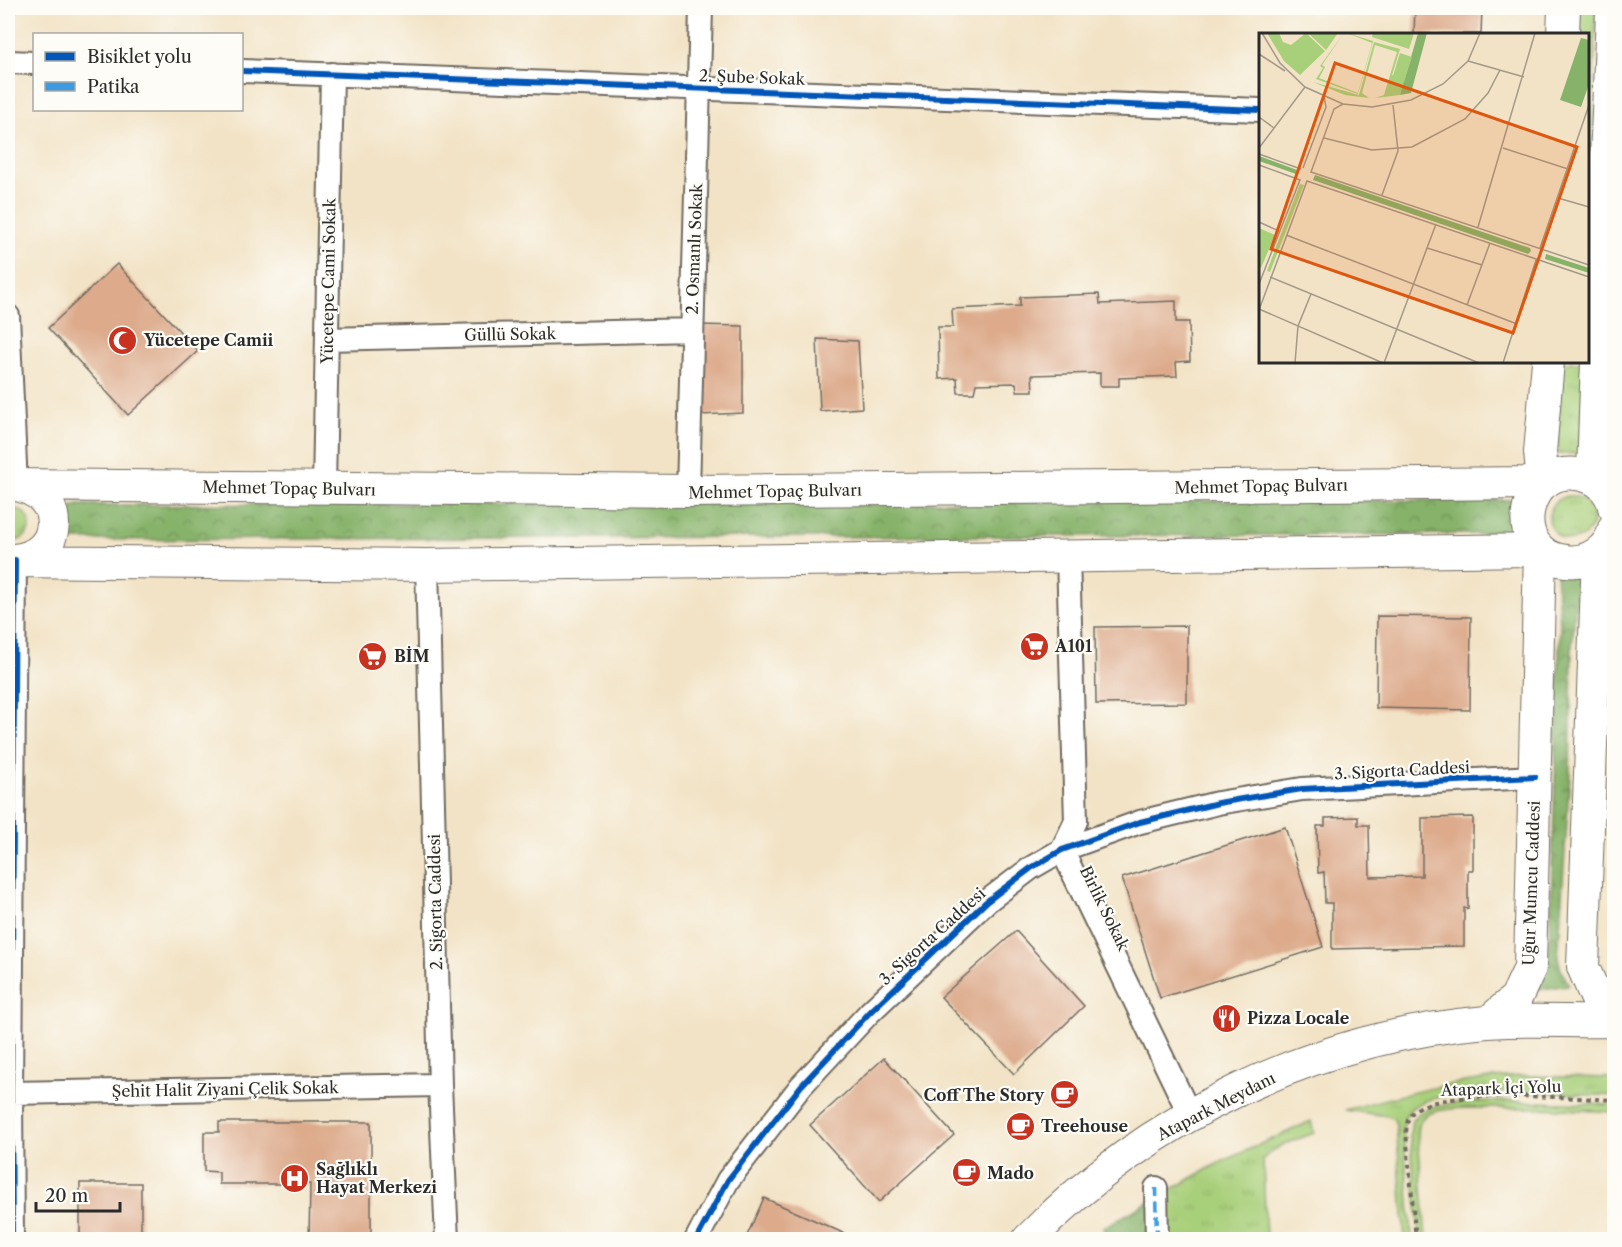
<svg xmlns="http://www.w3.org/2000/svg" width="1622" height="1247" font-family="'Libre Caslon Text',serif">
<defs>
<pattern id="grass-tufts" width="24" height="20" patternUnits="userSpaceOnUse" patternTransform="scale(1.5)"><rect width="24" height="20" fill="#a8cf79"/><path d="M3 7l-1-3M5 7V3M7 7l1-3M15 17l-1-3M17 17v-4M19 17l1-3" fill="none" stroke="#91b269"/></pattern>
<pattern id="forest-crowns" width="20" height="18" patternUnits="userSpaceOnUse" patternTransform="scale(1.5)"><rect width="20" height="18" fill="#86b269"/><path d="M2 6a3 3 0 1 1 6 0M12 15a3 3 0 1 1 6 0" fill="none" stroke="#6e9157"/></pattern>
</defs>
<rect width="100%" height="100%" fill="#fdfcf7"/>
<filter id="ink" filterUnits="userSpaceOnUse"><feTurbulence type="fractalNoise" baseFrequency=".0167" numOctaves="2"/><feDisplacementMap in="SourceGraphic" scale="12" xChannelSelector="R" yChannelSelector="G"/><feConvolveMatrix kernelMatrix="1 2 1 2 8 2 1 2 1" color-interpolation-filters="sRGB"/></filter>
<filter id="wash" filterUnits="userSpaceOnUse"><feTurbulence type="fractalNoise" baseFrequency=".008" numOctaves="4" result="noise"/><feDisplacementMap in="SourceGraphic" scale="24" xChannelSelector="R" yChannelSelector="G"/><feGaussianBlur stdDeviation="1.35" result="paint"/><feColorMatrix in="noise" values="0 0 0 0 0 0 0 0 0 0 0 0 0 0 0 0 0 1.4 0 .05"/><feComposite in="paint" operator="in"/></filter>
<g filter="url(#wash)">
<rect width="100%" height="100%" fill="#f2e3c6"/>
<path fill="url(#grass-tufts)" stroke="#6a7d52" stroke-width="1.5" d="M1576,8h20l-8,254v-228h-13z
M1561,362h23l-3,91 -23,1z
M1549 518a22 22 0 1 1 44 0a22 22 0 1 1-44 0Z
M8,509c29,-4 28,37 0,31z
M1520,1076l94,2v18c-38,-2 -184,-15 -206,16 -4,5 -4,12 -5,17l9,110h-7l-9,-115 -3,-6 -5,-2 -43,-6c58,-16 115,-31 175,-34z
M1505,1101l109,4v7c-43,-3 -85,-5 -129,-4 -18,0 -42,-1 -59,7 -7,4 -8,12 -8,20l8,104h-6l-10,-104 2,-15c16,-21 67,-18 93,-19z
M1311,1121l3,12c-13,5 -45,15 -51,27l3,79h-100l-1,-46 50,-28z"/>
<path fill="url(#forest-crowns)" stroke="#586e4a" stroke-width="1.5" d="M1513,500l-2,34 -1439,6 -9,-5v-24l12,-6z
M1556,574h22l-6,73 -2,127 -12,184 3,12 8,15 -34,5 10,-22 5,-31 10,-313z
M1165,1193l1,46h-61l-1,-12z"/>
<g id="blocks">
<path fill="#ddab8c" d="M1415,8h67l-1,26h-67z
M117,264l81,87 -70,64 -80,-87z
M1099,294l1,10 76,-3v21h13l1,39 -14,1 1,14 -58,2v8h-19v-13l-68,2 1,16h-16l-1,-8 -40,1 -2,9h-16l-1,-15 -18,1 -1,-52h15l-1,-18 68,-3v-9z
M697,325l46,1v87l-44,2z
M817,339l41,2 4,67 -42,3z
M1377,616l94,1 -1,93 -94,-2z
M1187,626v77l-91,1 -1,-77z
M1358,817v8h11l1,52 52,-1v-58l51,-1v53h-5v39l-4,-1v38l-132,3v-46h-7l-1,-31 -6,1 -1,-47h8v-8z
M1285,827l38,120 -163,51 -38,-120z
M1016,931l68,75 -70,68 -73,-77z
M884,1058l70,77 -75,67 -69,-77z
M219,1122h152v118h-62l1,-56h-91v-12l-15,-1v-39h15z
M80,1183h61v57h-61z
M764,1198l86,38 -1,4h-104z"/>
</g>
</g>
<g filter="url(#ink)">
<use href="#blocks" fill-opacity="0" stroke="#716b61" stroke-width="1.5"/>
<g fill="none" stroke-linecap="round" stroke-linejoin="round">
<defs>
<path id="street" d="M8,62l26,1
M242,71l1018,39
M8,316l8,169
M327,339l365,-9
M324,488l8,-414
M688,491l13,-483
M1068,557l8,264 -14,29 128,265
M427,565l13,520 7,155
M11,1093l429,-8
M1156,1188l1,52
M12,1240l-1,-147 4,-533
M696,1240l32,-60 73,-94 69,-74 116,-110 45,-34 31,-18 78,-28 78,-19 84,-14 233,-12"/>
<path id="secondary" d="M1612,8c-5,156 -15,313 -19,470h21
M1563,34l1,-26
M8,485l680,6 855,-8 -3,-31 8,-90
M1614,507c-2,-13 -13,-26 -25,-30 -67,-23 -86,78 -23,84 21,3 44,-11 48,-33
M1598,553l-15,414 13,30 18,22
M14,560c50,-4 53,-66 2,-75
M8,561l419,4 1113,-15 -10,418 -14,30 -27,24
M1028,1240c119,-123 288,-204 459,-218 42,-3 85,0 127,-1"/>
</defs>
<use href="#street" stroke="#716b61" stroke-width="26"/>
<use href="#secondary" stroke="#716b61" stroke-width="34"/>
<path stroke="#716b61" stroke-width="4" stroke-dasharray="4.5 4.5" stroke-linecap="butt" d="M1416,1240l-10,-108c1,-8 1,-14 8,-21 25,-23 163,-13 200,-11"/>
<use href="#street" stroke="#fff" stroke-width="22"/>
<use href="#secondary" stroke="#fff" stroke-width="32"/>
<path stroke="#3d9ce1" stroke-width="4.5" stroke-dasharray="9 4.5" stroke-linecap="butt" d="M1156,1188l1,52"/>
<defs>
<path id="cycleway" d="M242,71l1018,39
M12,1240l-1,-147 4,-533
M696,1240l32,-60 73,-94 69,-74 116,-110 45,-34 31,-18 78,-28 78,-19 84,-14 233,-12"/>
</defs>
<use href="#cycleway" stroke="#fdfcf7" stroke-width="10"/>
<use href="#cycleway" stroke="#0057b8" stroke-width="6"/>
</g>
</g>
<defs>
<symbol id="mosque-disc" viewBox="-11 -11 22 22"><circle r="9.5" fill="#c8321e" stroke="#fdfcf7"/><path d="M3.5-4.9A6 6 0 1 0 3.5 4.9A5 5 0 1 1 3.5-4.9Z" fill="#fff"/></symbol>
<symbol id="supermarket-disc" viewBox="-11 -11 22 22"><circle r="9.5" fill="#c8321e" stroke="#fdfcf7"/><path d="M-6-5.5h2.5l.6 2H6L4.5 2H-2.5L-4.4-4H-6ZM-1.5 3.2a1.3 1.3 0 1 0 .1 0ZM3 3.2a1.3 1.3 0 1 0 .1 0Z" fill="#fff"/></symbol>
<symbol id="restaurant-disc" viewBox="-11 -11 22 22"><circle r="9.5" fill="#c8321e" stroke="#fdfcf7"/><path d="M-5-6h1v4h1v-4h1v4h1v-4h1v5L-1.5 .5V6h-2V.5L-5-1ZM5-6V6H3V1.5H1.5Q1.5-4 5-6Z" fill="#fff"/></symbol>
<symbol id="cafe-disc" viewBox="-11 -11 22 22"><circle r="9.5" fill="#c8321e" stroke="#fdfcf7"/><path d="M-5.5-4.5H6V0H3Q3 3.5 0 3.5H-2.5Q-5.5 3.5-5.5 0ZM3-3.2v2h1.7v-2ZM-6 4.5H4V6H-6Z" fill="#fff"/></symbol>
<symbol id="hospital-disc" viewBox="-11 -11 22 22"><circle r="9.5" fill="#c8321e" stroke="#fdfcf7"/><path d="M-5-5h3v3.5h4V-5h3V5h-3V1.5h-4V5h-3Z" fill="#fff"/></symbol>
</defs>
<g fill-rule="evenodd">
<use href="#mosque-disc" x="106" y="324" width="33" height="33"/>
<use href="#supermarket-disc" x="1018" y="630" width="33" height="33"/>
<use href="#supermarket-disc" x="356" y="640" width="33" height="33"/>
<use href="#restaurant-disc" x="1210" y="1002" width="33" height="33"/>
<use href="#cafe-disc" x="1048" y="1078" width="33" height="33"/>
<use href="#cafe-disc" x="1004" y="1110" width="33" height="33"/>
<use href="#cafe-disc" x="950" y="1156" width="33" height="33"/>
<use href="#hospital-disc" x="278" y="1162" width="33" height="33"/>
</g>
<g text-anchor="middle" stroke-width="4.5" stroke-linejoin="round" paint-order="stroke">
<g font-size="16" fill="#2b2b2b" stroke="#fdfcf7">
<text transform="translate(752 77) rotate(2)" y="6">2. Şube Sokak</text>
<text transform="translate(694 249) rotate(-88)" y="6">2. Osmanlı Sokak</text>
<text transform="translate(328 281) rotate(-89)" y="6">Yücetepe Cami Sokak</text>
<text transform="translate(510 334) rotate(-1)" y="6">Güllü Sokak</text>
<text transform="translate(1261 486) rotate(-1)" y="6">Mehmet Topaç Bulvarı</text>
<text transform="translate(289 488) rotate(1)" y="6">Mehmet Topaç Bulvarı</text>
<text transform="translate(775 491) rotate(-1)" y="6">Mehmet Topaç Bulvarı</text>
<text transform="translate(1402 770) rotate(-3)" y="6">3. Sigorta Caddesi</text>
<text transform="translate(1531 883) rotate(-88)" y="6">Uğur Mumcu Caddesi</text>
<text transform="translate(435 902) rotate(-91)" y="6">2. Sigorta Caddesi</text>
<text transform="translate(1105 908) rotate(64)" y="6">Birlik Sokak</text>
<text transform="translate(932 936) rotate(-42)" y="6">3. Sigorta Caddesi</text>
<text transform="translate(1501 1088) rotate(-2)" y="6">Atapark İçi Yolu</text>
<text transform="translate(225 1089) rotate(-1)" y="6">Şehit Halit Ziyani Çelik Sokak</text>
<text transform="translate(1216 1106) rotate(-27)" y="6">Atapark Meydanı</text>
</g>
<g font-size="16" font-weight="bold" fill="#2b2b2b" stroke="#fdfcf7" text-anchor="start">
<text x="144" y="346">Yücetepe Camii</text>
<text x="1055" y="652">A101</text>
<text x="394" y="662">BİM</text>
<text x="1247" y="1024">Pizza Locale</text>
<text x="1044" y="1101" text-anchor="end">Coff The Story</text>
<text x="1041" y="1132">Treehouse</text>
<text x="316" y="1175">Sağlıklı<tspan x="316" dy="18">Hayat Merkezi</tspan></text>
<text x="987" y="1179">Mado</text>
</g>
</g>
<g transform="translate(1259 33)">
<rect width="330" height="330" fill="#f2e3c6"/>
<path d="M8,0h12l4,9 8,3 15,-12 19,18 -25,24 -16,-14zM49,0h30l-12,17zM85,0l-22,32 3,2 -6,11 39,15 14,-50 -25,-10 26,8 -15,53 -42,-15 7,-11 -3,-2zM115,9l26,7 -8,26 13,5 -5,15 -25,3 9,-3 13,-43 -22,-7 -13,48 7,5 -24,-3 -32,-13 46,13zM41,151l4,1 -34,87 -3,-1zM0,195l16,7 -14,33 -2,-1z" fill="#a8cf79"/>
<path d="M159,0h9l-16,60 -11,2zM322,5l8,2v44l-8,23 -21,-7zM0,123l38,14 -1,4 -37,-13zM56,142l215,73 1,3 -3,3 -215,-74zM287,221l43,14v5l-44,-14z" fill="#86b269"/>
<path d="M114,0h41l-5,16 -37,-12zM141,20l12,4 -8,25 -12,-3z" fill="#a8cf79"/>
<path fill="none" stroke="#a29988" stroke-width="1.5" d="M3,0l18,30 25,24 38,17 29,3 39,-7 32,-16 25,-23 12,-28M0,21l26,17M209,28l56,16M84,71l-9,5 -23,63 278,93M0,84l15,11M65,105l48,12 40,-3 53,-28 23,-26 12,-23M0,115l46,-61M244,115l65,21M0,121l42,15M0,132l41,15 -41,104M44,135l23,-61 -2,-10M123,162l16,-44 -5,-46M299,165l31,9M0,189l20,9M219,194l57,-194M27,202l231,89M168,215l55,17M281,215l49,-143M11,244l209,86M208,272l23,-62M0,276l124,54M0,277l48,-129 282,96M36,330l3,-37 13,-32M125,330l52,-139M244,330l33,-103"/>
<path fill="#df570e" fill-opacity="0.15" stroke="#df570e" stroke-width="3" d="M76,30l242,84 -64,186 -242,-84z"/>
<rect width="330" height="330" fill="none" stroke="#2b2b2b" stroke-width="3"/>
</g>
<rect width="1622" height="1247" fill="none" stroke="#fdfcf7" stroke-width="30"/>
<rect x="33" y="33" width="210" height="78" fill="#fdfcf7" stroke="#a9a8a5" stroke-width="1.5"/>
<rect x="45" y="52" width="30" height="9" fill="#0057b8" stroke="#a9a8a5" stroke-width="1.5"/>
<text x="87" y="63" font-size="18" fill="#2b2b2b">Bisiklet yolu</text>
<rect x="45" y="82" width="30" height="9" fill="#3d9ce1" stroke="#a9a8a5" stroke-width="1.5"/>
<text x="87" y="93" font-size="18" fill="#2b2b2b">Patika</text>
<path d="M36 1202v9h84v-9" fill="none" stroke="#2b2b2b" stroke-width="3"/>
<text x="45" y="1202" font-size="18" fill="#2b2b2b" stroke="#fdfcf7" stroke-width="4.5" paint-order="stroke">20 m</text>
</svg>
